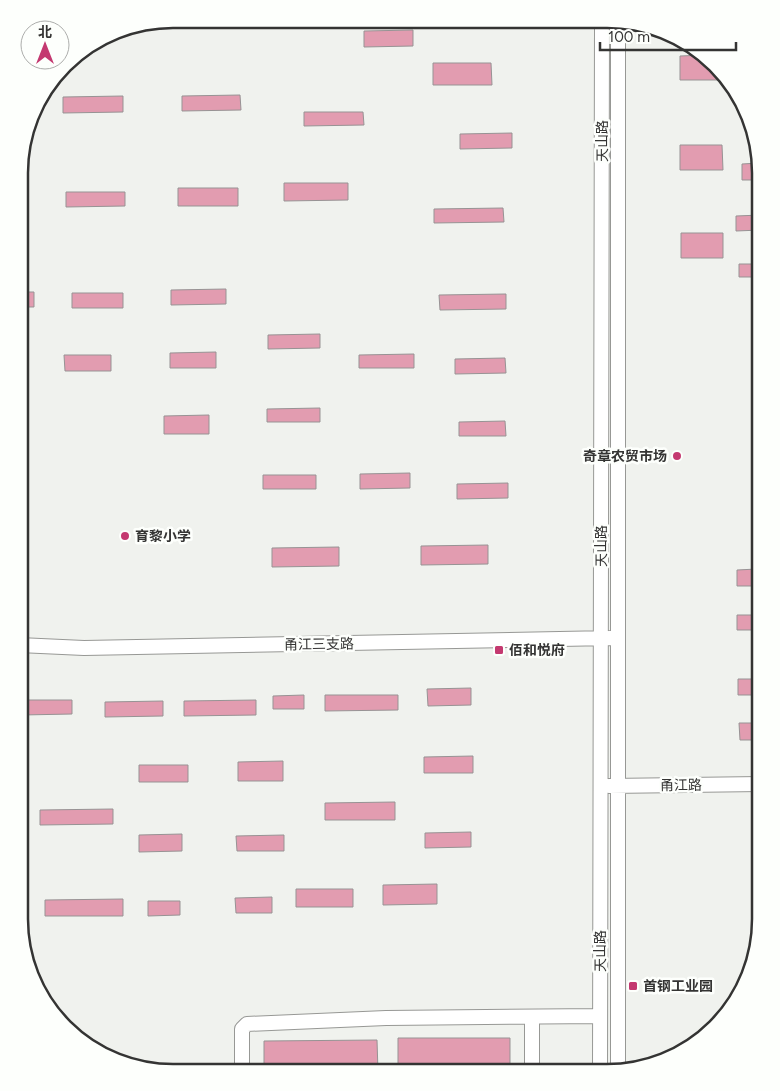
<svg xmlns="http://www.w3.org/2000/svg" width="780" height="1091" font-family="Figtree,'Noto Sans SC',sans-serif">
<rect width="100%" height="100%" fill="#f0f2ee"/>
<path fill="#e29cb0" stroke="#979394" d="M287,19h59v7l-59,1z
M162,21v8l-44,1 5,-3z
M413,30v16l-49,1v-16z
M705,55l19,25h-44v-24z
M433,63h58l1,22h-59z
M240,95l1,15 -59,1v-15z
M123,96v16l-60,1v-16z
M304,112h59l1,13 -60,1z
M512,133v15l-52,1v-15z
M680,145h42l1,25h-43z
M759,163l2,17h-19v-16z
M284,183h64v17l-64,1z
M178,188h60v18h-60z
M66,192h59v14l-59,1z
M503,208l1,14 -70,1v-14z
M761,215v15l-25,1v-15z
M681,233h42v25h-42z
M739,264h22v13h-22z
M226,289v15l-55,1v-15z
M20,292h14v15h-14z
M72,293h51v15h-51z
M506,294v15l-66,1 -1,-15z
M320,334v14l-52,1v-14z
M216,352v16h-46v-15z
M414,354v14h-55v-13z
M64,355h47v16h-46z
M505,358l1,15 -51,1v-15z
M320,408v14h-53v-13z
M209,415v19h-45v-18z
M505,421l1,15h-47v-14z
M410,473v15l-50,1v-15z
M263,475h53v14h-53z
M508,483v15l-51,1v-15z
M488,545v19l-67,1v-19z
M339,547v19l-67,1v-19z
M757,565h4v15h-4z
M757,569v17h-20v-16z
M758,608h3v16h-3z
M737,615h21v15h-21z
M738,679h23v16h-23z
M471,688v17l-43,1 -1,-17z
M304,695v14h-31v-13z
M325,695h73v15l-73,1z
M22,700h50v14l-50,1z
M256,700v15l-72,1v-15z
M163,701v15l-58,1v-15z
M739,723h22v17h-21z
M473,756v17h-49v-16z
M283,761v20h-45v-19z
M139,765h49v17h-49z
M395,802v18h-70v-17z
M113,809v15l-73,1v-15z
M471,832v15l-46,1v-15z
M182,834v17l-43,1v-17z
M284,835v16h-47l-1,-15z
M437,884v20l-54,1v-20z
M296,889h57v18h-57z
M272,897v16h-36l-1,-15z
M123,899v17h-78v-16z
M148,901h32v14l-32,1z
M398,1038h112v34h-112z
M377,1040l1,32 -114,-1v-30z"/>
<g fill="none" stroke-linecap="round" stroke-linejoin="round">
<defs>
<path id="minor" d="M19,645l65,3 527,-10
M609,786l152,-2
M532,1018v54
M618,1070v-1050
M242,1071v-42l5,-5 139,-6 214,-2
M600,1072l2,-1052"/>
</defs>
<use href="#minor" stroke="#979895" stroke-width="16"/>
<use href="#minor" stroke="#fff" stroke-width="14"/>
</g>
<g fill="#c43970" stroke="#fdfffc" stroke-width="2">
<circle cx="677" cy="456" r="5"/>
<circle cx="125" cy="536" r="5"/>
<rect x="494" y="645" width="10" height="10" rx="2.5"/>
<rect x="628" y="981" width="10" height="10" rx="2.5"/>
</g>
<g text-anchor="middle" stroke-width="5" stroke-linejoin="round" paint-order="stroke">
<g font-size="14" fill="#343433" stroke="#fdfffc">
<text transform="translate(602 141) rotate(-90)" y="5">天山路</text>
<text transform="translate(601 546) rotate(-90)" y="5">天山路</text>
<text transform="translate(319 644) rotate(-1)" y="5">甬江三支路</text>
<text transform="translate(681 785) rotate(-1)" y="5">甬江路</text>
<text transform="translate(600 951) rotate(-90)" y="5">天山路</text>
</g>
<g font-size="14" font-weight="bold" fill="#343433" stroke="#fdfffc" text-anchor="start">
<text x="667" y="461" text-anchor="end">奇章农贸市场</text>
<text x="135" y="541">育黎小学</text>
<text x="509" y="655">佰和悦府</text>
<text x="643" y="991">首钢工业园</text>
</g>
</g>
<path d="M0 0H780V1091H0ZM173 28H607A145 145 0 0 1 752 173V919A145 145 0 0 1 607 1064H173A145 145 0 0 1 28 919V173A145 145 0 0 1 173 28Z" fill="#fdfffc" fill-rule="evenodd"/>
<path fill="none" stroke="#343433" stroke-width="2.5" d="M173 28H607A145 145 0 0 1 752 173V919A145 145 0 0 1 607 1064H173A145 145 0 0 1 28 919V173A145 145 0 0 1 173 28Z"/>
<g transform="translate(45 45)"><circle r="24" fill="#fdfffc" stroke="#adaeac"/>
<path d="M0-4L9 19L0 12L-9 19Z" fill="#c43970"/>
<text y="-8" font-size="14" font-weight="bold" text-anchor="middle" fill="#343433">北</text>
</g>
<path d="M600 42v8h136v-8" fill="none" stroke="#343433" stroke-width="2.5"/>
<text x="608" y="42" font-size="15" fill="#343433" stroke="#fdfffc" stroke-width="4" paint-order="stroke">100 m</text>
</svg>
